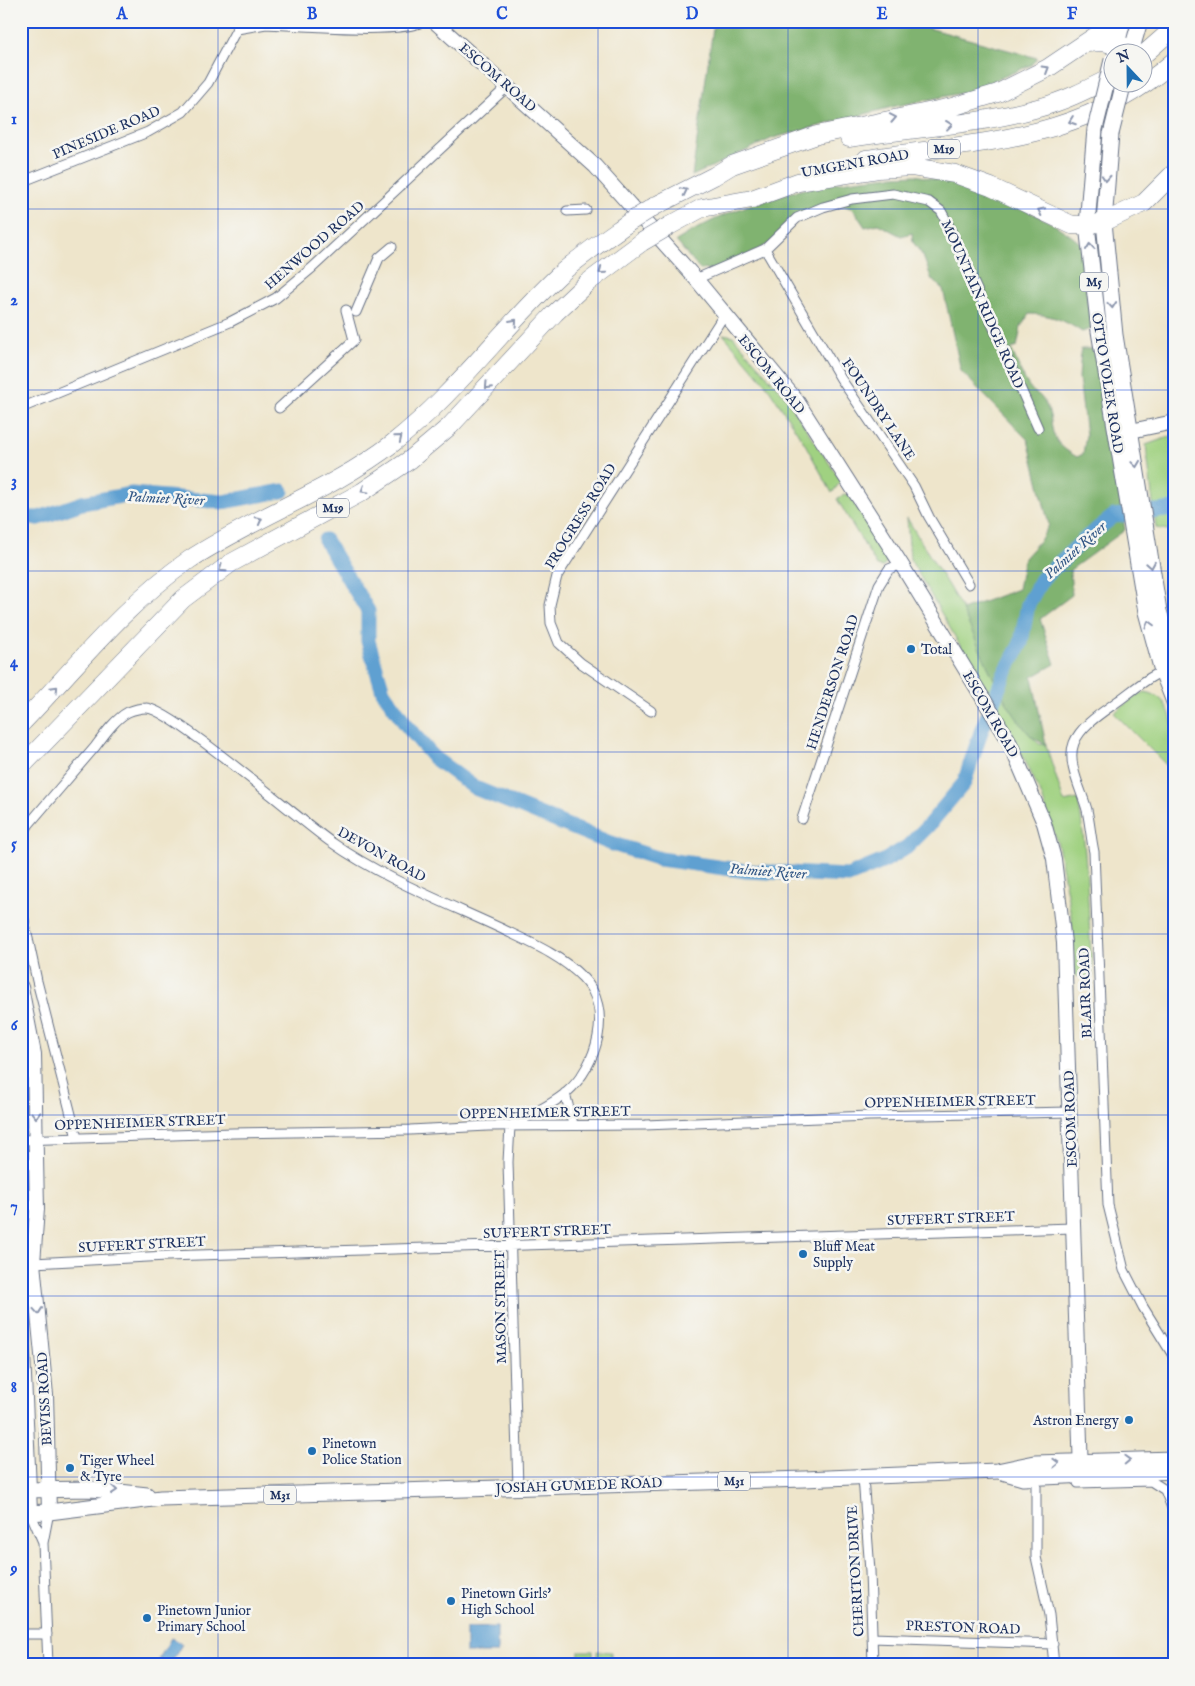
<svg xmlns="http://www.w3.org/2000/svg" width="1195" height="1686" font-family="'IM FELL English',serif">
<rect width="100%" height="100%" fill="#f6f6f2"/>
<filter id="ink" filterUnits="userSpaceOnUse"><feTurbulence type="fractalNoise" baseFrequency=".02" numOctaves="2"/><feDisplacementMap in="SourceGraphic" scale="10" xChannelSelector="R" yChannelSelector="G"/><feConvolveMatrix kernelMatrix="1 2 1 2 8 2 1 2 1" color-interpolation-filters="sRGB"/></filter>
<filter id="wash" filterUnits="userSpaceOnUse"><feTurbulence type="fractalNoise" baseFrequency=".0096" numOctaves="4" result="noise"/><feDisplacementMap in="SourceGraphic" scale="20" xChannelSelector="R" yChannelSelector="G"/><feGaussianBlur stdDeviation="1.12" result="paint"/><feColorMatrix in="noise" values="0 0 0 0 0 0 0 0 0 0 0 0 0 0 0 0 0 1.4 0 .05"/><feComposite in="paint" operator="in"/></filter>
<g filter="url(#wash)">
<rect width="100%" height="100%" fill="#eee5cb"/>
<path fill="#a0d181" stroke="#5e8070" d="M723,334l10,2 50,58 58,87 -9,12 -27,-49 -40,-61z
M1174,435v96l-18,-3 -10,-83z
M844,494l5,1 38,62v5l-4,5 -6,-1 -40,-67z
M907,518c18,31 37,60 55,91 25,46 40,98 77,135l7,1 18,57 14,-3c11,58 9,118 15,177h-18l-3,-55 -14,-76 -17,-51 -25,-52 -106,-183z
M1145,692c35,5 29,55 29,81l-60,-60 23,-18z
M579,1651h14v14h-15z
M597,1651l14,1v13h-14z"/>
<path fill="#80b36f" stroke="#4e7166" d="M714,21h189l134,37 -6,7 -64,27 -71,14 -123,32 -81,38z
M915,175c48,9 128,35 165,68l11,86 -9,3c-17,-12 -33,-18 -53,-18l-8,13 -4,20 -6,2c6,12 12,31 21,41 2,3 7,4 9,7 20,26 -2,39 36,60l6,-3 3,-19 -7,-57 2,-29h15l29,181 -55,40 2,25 -32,24 15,45 -23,13 14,68c-5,-3 -12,-6 -16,-10 -31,-35 -48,-83 -68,-125l56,-21 6,-31 17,-19 8,-14 -21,-85 -67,-69 -18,-82 -11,-9 -9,-24 -10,-14 -1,-9 -11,3 -23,-12 -13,3 -12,-18 -16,-6 -40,15 -25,24 -47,26 -25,2 -24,-29c70,-45 157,-63 239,-66z"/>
<path fill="#5ea0d1" stroke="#3c6898" d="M497,1627v26h-31v-25z
M171,1638l11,6 -12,21 -11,-6z"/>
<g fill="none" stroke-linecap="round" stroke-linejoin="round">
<path stroke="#5ea0d1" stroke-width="15" d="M21,518h18l43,-15 50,-9 91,8 59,-11
M325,540l43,71v30l15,50 24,35 27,32 41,30 135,55 50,16 86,12 102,5 36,-15 23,-14 21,-21 36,-43 18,-54 22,-54 17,-32 7,-39 14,-25 45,-42 27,-21 60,-7"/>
</g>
</g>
<g filter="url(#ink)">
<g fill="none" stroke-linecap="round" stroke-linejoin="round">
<defs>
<path id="street" d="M263,21l3,3c31,1 135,11 158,-3
M237,29l29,-5
M21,182l127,-50 35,-20 25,-29 33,-62
M567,211l19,-1
M765,249l76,130 73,107 15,31 40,67
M696,279l69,-30 32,-31 26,-11 29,-8 41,-5 36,8 12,9 6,11 91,206
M356,312l23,-54 13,-11
M21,408l209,-86 46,-24 36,-30 196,-182
M279,408l75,-68 -8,-30
M1174,667c-22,6 -38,21 -56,34 -15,11 -37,24 -44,42 -8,20 8,48 13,67 3,14 4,28 7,42l14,353 16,65 19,37 31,50
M651,711l-70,-48 -22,-20 -8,-20 -1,-18 7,-29 167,-261
M802,819l77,-234 10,-16 12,-5
M21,836l8,-12c22,-26 44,-51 66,-77 9,-12 20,-28 33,-35 5,-2 13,-4 18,-4 23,-1 156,114 185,134 51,36 113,60 169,86 29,14 61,27 83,50 31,31 14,88 -16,114 -16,14 -38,23 -57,34l-2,36 10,325
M21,906l16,75 40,157
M565,1093l8,31
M21,1140l212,-7 177,-3 78,-4 157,-1 224,-9 201,-4
M21,1261l12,2 134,-7 906,-28
M1036,1474v83l13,58 5,50
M863,1477l7,94 3,94
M1078,1483l73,-2 14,9 9,23
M30,1512l13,30
M21,1634h26
M872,1638l181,6
M48,1665l-5,-122 6,-31"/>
<path id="secondary" d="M434,21l161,145 101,113 101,122 104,163 107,175 36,84 10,36 10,84 17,530
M1121,433l53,-11
M21,987l13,67 3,155 -4,54 13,132 3,117
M21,1308l9,204"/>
<path id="primary" d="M1115,52l8,-31
M1131,52l9,-31
M1095,129l-8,96 12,106 47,281 16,59 12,31
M1111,134l-7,88 11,113 44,276 15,50
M999,1471l24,7 151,-7
M21,1490l71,-1 55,6
M21,1513l28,-1 112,-14 643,-19 193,-8 38,-8 139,-4"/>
<path id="highway" d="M1087,43l15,-1 30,6
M1142,56l32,-28
M849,138c63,-10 128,-13 189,-30 27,-7 50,-19 74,-31
M866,159c114,-18 216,-17 308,-98
M655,206l59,-30 18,-11 85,-30 135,-28 46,-14 50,-25 70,-47
M669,226l33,-18 50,-9 46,-17 80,-13 34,-2 43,7 36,13 81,38h15l17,-3 40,-19 30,-30
M21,724c54,-56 104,-120 168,-164 65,-43 142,-69 204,-117 62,-49 108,-113 165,-167 22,-20 46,-36 70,-53
M21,767l162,-168 48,-36 131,-71 49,-33 39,-33 105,-113 32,-30 55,-41"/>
</defs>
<use href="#street" stroke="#656f84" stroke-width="11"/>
<use href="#secondary" stroke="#656f84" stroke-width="16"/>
<use href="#primary" stroke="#656f84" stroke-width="17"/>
<use href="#highway" stroke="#656f84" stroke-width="19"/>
<use href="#street" stroke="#fff" stroke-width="9"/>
<use href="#secondary" stroke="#fff" stroke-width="14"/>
<use href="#primary" stroke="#fff" stroke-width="15"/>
<use href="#highway" stroke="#fff" stroke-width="18"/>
<defs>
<path id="primary-bridge" d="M1095,129l17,-69
M1111,134l13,-52"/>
<path id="highway-bridge" d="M628,223l27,-17
M642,242l27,-16"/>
</defs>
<use href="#primary-bridge" stroke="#656f84" stroke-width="17" stroke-linecap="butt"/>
<use href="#highway-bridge" stroke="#656f84" stroke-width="19" stroke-linecap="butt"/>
<use href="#primary-bridge" stroke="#fff" stroke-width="15"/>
<use href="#highway-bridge" stroke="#fff" stroke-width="18"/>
</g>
<defs><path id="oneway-chevron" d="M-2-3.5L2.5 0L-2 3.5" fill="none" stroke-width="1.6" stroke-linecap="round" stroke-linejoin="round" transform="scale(1.25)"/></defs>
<g stroke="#8d97ae">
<use href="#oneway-chevron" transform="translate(1046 69) rotate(-31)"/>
<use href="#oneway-chevron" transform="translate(893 118) rotate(-11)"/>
<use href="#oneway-chevron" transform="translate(1072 121) rotate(160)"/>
<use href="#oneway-chevron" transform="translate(949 125) rotate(-7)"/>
<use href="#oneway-chevron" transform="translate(1106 178) rotate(93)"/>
<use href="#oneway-chevron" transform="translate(684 191) rotate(-26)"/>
<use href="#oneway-chevron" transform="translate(1041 211) rotate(-154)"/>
<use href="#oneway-chevron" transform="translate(1090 247) rotate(-96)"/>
<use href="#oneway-chevron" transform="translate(602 271) rotate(141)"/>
<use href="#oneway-chevron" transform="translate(1112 305) rotate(85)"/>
<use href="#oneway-chevron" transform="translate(514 322) rotate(-48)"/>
<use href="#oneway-chevron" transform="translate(488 386) rotate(133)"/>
<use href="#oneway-chevron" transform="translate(399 438) rotate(-39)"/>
<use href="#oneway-chevron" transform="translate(1136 464) rotate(82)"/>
<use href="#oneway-chevron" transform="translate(364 490) rotate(149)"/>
<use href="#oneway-chevron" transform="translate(259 520) rotate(-28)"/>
<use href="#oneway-chevron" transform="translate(1151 565) rotate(80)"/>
<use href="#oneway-chevron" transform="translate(222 569) rotate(145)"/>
<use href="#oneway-chevron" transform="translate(1149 624) rotate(-105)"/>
<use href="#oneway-chevron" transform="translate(55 689) rotate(-47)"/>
<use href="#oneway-chevron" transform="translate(36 1115) rotate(89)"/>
<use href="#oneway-chevron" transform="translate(38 1311) rotate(85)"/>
<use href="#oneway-chevron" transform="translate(1127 1460) rotate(-2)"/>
<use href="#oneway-chevron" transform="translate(1056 1463) rotate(-2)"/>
<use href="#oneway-chevron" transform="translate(114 1490) rotate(4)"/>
</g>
</g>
<path fill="none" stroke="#1d4ed8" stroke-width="1" stroke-opacity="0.55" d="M218,21v1644M408,21v1644M598,21v1644M788,21v1644M978,21v1644M21,209h1153M21,390h1153M21,571h1153M21,752h1153M21,934h1153M21,1115h1153M21,1296h1153M21,1477h1153"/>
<g fill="#1f6fb2" stroke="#f6f6f2" stroke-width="2">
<circle cx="911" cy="649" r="5"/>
<circle cx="803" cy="1254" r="5"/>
<circle cx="1129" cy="1420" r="5"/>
<circle cx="312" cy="1451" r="5"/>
<circle cx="70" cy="1468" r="5"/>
<circle cx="451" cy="1601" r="5"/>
<circle cx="147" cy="1618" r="5"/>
</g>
<g text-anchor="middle" stroke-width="5" stroke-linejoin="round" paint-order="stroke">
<g fill="#f6f6f2" stroke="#5d6b8a" stroke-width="1">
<rect x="928" y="139.5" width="32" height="19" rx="4"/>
<rect x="1080" y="272.5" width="28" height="19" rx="4"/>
<rect x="317" y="498.5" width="32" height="19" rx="4"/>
<rect x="718" y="1471.5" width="32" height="19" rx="4"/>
<rect x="264" y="1485.5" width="32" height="19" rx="4"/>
</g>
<g font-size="12" font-weight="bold" fill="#1b2f5e">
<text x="944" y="153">M19</text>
<text x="1094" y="286">M5</text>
<text x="333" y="512">M19</text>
<text x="734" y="1485">M31</text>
<text x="280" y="1499">M31</text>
</g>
<g font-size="14" fill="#1b2f5e" stroke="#f6f6f2">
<text transform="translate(498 77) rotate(41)" y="5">ESCOM ROAD</text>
<text transform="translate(106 132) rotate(-23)" y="5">PINESIDE ROAD</text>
<text transform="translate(855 163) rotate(-10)" y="5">UMGENI ROAD</text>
<text transform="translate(314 245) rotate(-41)" y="5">HENWOOD ROAD</text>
<text transform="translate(983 304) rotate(66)" y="5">MOUNTAIN RIDGE ROAD</text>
<text transform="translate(772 374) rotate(51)" y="5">ESCOM ROAD</text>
<text transform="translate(1108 383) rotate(81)" y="5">OTTO VOLEK ROAD</text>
<text transform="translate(879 409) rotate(56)" y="5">FOUNDRY LANE</text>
<text transform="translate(580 516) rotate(-58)" y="5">PROGRESS ROAD</text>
<text transform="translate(832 682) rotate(-72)" y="5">HENDERSON ROAD</text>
<text transform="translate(991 714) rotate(60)" y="5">ESCOM ROAD</text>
<text transform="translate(382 854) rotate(29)" y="5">DEVON ROAD</text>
<text transform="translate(1085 993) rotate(-92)" y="5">BLAIR ROAD</text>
<text transform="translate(950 1101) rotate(-1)" y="5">OPPENHEIMER STREET</text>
<text transform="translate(545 1112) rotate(-1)" y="5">OPPENHEIMER STREET</text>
<text transform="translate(1070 1119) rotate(-92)" y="5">ESCOM ROAD</text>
<text transform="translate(140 1122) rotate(-2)" y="5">OPPENHEIMER STREET</text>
<text transform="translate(951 1218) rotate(-2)" y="5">SUFFERT STREET</text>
<text transform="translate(547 1231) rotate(-2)" y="5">SUFFERT STREET</text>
<text transform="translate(142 1244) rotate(-3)" y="5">SUFFERT STREET</text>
<text transform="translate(500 1307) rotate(-91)" y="5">MASON STREET</text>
<text transform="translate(44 1399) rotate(-93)" y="5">BEVISS ROAD</text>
<text transform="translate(579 1485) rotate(-2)" y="5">JOSIAH GUMEDE ROAD</text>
<text transform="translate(855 1571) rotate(-93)" y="5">CHERITON DRIVE</text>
<text transform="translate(963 1627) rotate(2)" y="5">PRESTON ROAD</text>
</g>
<g font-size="14" fill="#1b2f5e" stroke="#f6f6f2" text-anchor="start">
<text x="921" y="654">Total</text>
<text x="813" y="1251">Bluff Meat<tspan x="813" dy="16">Supply</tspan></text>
<text x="1119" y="1425" text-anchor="end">Astron Energy</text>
<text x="322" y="1448">Pinetown<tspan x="322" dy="16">Police Station</tspan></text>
<text x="80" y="1465">Tiger Wheel<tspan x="80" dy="16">&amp; Tyre</tspan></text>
<text x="461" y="1598">Pinetown Girls'<tspan x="461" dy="16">High School</tspan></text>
<text x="157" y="1615">Pinetown Junior<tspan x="157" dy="16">Primary School</tspan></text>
</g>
<g font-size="15" font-style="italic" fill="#325786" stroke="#f6f6f2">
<text transform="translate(166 498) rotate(3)" y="5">Palmiet River</text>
<text transform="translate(1075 550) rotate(-42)" y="5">Palmiet River</text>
<text transform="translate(768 871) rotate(4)" y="5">Palmiet River</text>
</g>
</g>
<rect width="1195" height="1686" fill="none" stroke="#f6f6f2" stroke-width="55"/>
<g transform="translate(1128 68) rotate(338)"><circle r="24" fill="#f6f6f2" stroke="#9ea6b7"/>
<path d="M0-4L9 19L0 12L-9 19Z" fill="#1f6fb2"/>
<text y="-8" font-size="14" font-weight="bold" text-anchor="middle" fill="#1b2f5e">N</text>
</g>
<rect x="28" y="28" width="1140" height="1630" fill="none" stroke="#1d4ed8" stroke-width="2"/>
<g font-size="16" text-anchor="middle" font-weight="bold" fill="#1d4ed8">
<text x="122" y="19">A</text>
<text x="312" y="19">B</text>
<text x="502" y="19">C</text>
<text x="692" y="19">D</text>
<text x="882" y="19">E</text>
<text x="1072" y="19">F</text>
<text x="14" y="124">1</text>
<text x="14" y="305">2</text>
<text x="14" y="486">3</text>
<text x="14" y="667">4</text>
<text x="14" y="849">5</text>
<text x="14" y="1030">6</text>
<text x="14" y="1211">7</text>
<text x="14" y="1392">8</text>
<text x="14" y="1574">9</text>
</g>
</svg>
